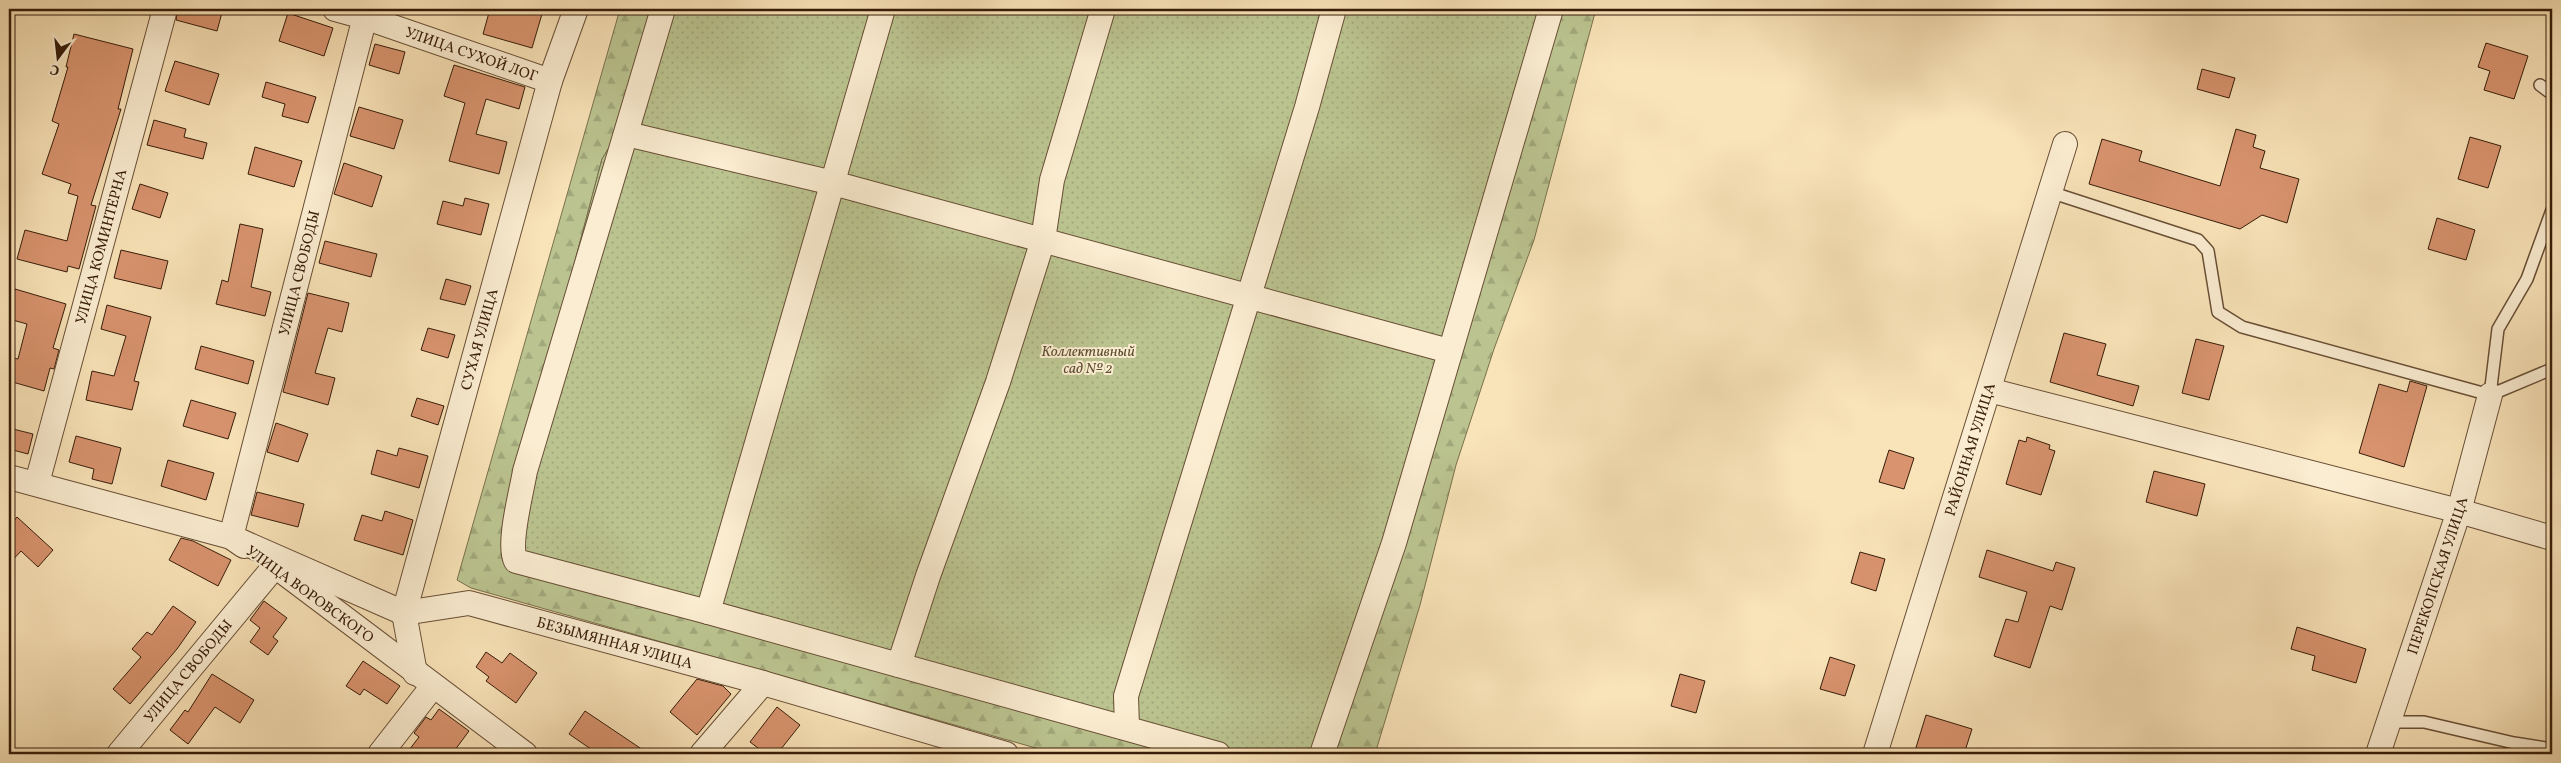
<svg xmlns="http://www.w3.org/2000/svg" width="2561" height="763" font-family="Vollkorn,serif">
<defs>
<pattern id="forest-firs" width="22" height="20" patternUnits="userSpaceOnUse" patternTransform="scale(1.25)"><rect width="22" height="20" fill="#bbc490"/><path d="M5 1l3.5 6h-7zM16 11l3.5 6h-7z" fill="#a1a87b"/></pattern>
<pattern id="garden-dots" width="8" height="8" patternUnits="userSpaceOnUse" patternTransform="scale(1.25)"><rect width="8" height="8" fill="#bbc490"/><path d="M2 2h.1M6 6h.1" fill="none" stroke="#a1a87b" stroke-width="1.8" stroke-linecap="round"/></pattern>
</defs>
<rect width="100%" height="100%" fill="#f9e3b8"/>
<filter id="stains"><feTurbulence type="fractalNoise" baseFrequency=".004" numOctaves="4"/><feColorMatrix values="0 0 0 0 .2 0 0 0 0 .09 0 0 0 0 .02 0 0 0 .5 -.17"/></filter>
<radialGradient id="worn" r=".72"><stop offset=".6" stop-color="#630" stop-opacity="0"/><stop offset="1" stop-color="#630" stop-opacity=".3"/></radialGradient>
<path fill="url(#forest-firs)" stroke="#79704c" d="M620,9h38l-32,111 -24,39 -89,336 685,259h-141l-586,-166 -14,-8z
M1560,9h36l-62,231 -40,109 -38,116 -36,140 -45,149h-44z"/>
<path fill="url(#garden-dots)" stroke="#79704c" d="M658,9h902l-229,745h-133l-694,-193 9,-66 89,-336 24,-39z"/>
<path fill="#d9946f" stroke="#371c09" d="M178,9h45l-6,22 -41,-11z
M490,9h33l19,5 -10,34 -49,-14z
M288,13l45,15 -9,28 -45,-15z
M74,34l59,15 -15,60h3l-30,96 5,1 -17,63 -11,-3 -1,6 -50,-13 8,-29 42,11 11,-45 -10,-3 3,-9 -29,-10 17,-50 -7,-3 16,-54h-2z
M2486,43l42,13 -14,43 -30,-9 6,-19 -12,-4z
M375,44l30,8 -6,22 -30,-9z
M175,61l44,13 -10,31 -44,-14z
M454,65l71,22 -6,22 -33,-10 -10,35 31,8 -8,32 -50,-13 16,-58 -21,-7z
M2202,69l33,9 -6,20 -32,-9z
M266,82l50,15 -8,26 -26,-7 3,-12 -23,-7z
M359,107l44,13 -9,29 -44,-13z
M154,120l32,9 -2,8 23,6 -4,16 -56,-14z
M2236,129l20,6 -3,12 12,4 -5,17 39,11 -12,44 -25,-8 -22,14 -151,-45 13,-45 40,12 -3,10 81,25z
M2470,137l31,9 -13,42 -30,-9z
M255,147l47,14 -8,26 -46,-13z
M344,163l38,13 -10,31 -38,-13z
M140,184l28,9 -8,25 -28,-9z
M465,198l24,6 -8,31 -44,-11 6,-23 20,5z
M2437,218l38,12 -9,30 -38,-11z
M240,224l23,5 -12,58 20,5 -6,24 -49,-12 6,-24 6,2z
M325,241l52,13 -6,23 -52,-14z
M121,250l47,11 -7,28 -47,-11z
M446,279l25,7 -6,19 -25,-6z
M15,289l51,15 -13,44 6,2 -5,19 -4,-1 -6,23 -35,-10v-24l9,2 9,-35 -18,-5z
M308,293l41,10 -7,29 -14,-4 -13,45 20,5 -7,27 -45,-13z
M107,305l44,12 -17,64 5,1 -7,28 -46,-10 6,-29 22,5 12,-40 -25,-7z
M428,328l27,7 -7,23 -27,-8z
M2064,333l42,11 -9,31 42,11 -6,20 -83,-24z
M2196,339l28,7 -15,54 -27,-7z
M201,346l53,15 -6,23 -53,-15z
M2410,381l17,5 -23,81 -45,-14 20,-69 28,8z
M417,398l27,8 -6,19 -27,-9z
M191,400l45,13 -8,26 -45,-13z
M276,423l32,11 -10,28 -31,-10z
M9,428l24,6 -5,20 -19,-5z
M76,436l45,12 -9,36 -20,-5 2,-10 -25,-7z
M2027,437l23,8 -1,4 6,2 -14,44 -35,-11 13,-44 7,2z
M399,448l29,8 -9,32 -48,-14 6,-24 20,6z
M1889,450l25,8 -10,31 -25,-7z
M168,460l46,13 -8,27 -45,-14z
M2154,471l51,13 -8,32 -51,-14z
M257,492l47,12 -6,23 -47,-12z
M385,511l28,9 -10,35 -49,-15 8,-25 20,6z
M17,517l36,33 -15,17 -17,-16 -12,13v-38z
M181,538l12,3 38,19 -13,26 -49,-26z
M1987,550l66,21 3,-9 19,6 -13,42 -12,-4 -20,62 -36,-12 12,-37 12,3 9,-30 -48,-15z
M1860,552l25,7 -9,32 -25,-8z
M264,601l23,17 -14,19 5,4 -10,14 -18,-13 10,-14 -10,-8z
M173,606l23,16 -19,27 -47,55 -17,-15 28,-32 -9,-8 15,-17 5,3z
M2297,627l69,22 -10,34 -44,-13 3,-14 -24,-7z
M486,652l16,11 8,-10 27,20 -21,30 -30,-22 3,-4 -13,-10z
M1830,657l25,8 -10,31 -25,-7z
M363,661l37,25 -13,18 -23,-15 -4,6 -14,-9z
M212,674l42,26 -14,23 -25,-16 -27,37 -18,-14 15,-20 3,2z
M1680,674l25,7 -9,32 -25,-7z
M697,679l26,7 8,8 -34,41 -27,-23z
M777,707l23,18 -23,29h-11l-16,-12z
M439,709l30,22 -17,23h-46l13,-17 -5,-4 12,-16 5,3z
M585,711l64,43h-51l-29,-20z
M1926,715l46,14 -8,25h-50z"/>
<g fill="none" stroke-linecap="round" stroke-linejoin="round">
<defs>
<path id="service" d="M2540,85l12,9
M2050,192l148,48 10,11 10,61 24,15 248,68 62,-26
M2490,395l8,-66 29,-50 25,-69
M2389,722h35l90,21 38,6"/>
<g id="minor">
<path id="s1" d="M335,9l29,8 186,64"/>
<path id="s2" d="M367,9l-136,528 173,76 65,-10 294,80 243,71"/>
<path d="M663,9l-138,462c-3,19 -18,74 -9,90l192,51 510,142"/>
<path d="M627,134l206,49 616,168"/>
<path d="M1989,390l470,121 93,27"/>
<path d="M9,477l222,60 13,9"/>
<path id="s3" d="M37,483l128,-474"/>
<path d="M278,568l247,186"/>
<path d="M708,612l175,-603"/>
<path d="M899,665l29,-89 70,-194 45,-142 9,-60 51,-171"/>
<path id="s4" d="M415,673l-11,-60 146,-532 26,-72"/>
<path d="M1127,728l-1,-32 181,-589 27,-98"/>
<path id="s5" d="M119,754l156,-188"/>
<path d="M380,754l53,-68"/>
<path d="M702,754l61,-71"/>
<path d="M1322,754l72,-211 157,-534"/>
<path id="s6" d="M1875,754l190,-610"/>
<path id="s7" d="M2378,754l81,-243 31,-116"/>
</g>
</defs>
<use href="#service" stroke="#684e35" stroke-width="14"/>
<use href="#minor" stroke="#684e35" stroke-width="26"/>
<use href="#service" stroke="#fbedd1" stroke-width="11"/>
<use href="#minor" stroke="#fbedd1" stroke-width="24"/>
</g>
<g text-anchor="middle" stroke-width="4" stroke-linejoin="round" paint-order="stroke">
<g font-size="15" fill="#371c09" stroke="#fbedd1">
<text dy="5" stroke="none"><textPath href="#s1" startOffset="144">УЛИЦА СУХОЙ ЛОГ</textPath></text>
<text dy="5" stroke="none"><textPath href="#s3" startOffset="245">УЛИЦА КОМИНТЕРНА</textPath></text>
<text transform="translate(299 273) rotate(-76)" y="5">УЛИЦА СВОБОДЫ</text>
<text dy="5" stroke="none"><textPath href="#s4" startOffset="345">СУХАЯ УЛИЦА</textPath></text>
<text dy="5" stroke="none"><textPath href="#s6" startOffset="319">РАЙОННАЯ УЛИЦА</textPath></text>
<text dy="5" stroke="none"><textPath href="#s7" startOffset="188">ПЕРЕКОПСКАЯ УЛИЦА</textPath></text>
<text transform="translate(310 594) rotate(36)" y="5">УЛИЦА ВОРОВСКОГО</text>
<text dy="5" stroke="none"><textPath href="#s2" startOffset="951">БЕЗЫМЯННАЯ УЛИЦА</textPath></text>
<text dy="5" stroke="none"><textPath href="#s5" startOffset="108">УЛИЦА СВОБОДЫ</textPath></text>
</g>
<g font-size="15" font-style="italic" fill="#5f4e32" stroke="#fbedd1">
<text x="1088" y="356">Коллективный<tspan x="1088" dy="17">сад № 2</tspan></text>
</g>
</g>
<rect width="2561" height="763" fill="none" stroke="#f9e3b8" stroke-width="30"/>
<rect x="10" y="10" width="2541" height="743" fill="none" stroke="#371c09" stroke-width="2.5"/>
<rect x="15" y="15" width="2531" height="733" fill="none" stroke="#371c09"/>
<g transform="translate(58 58) rotate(195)" stroke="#fbedd1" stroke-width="4" paint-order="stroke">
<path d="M0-4L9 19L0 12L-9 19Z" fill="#371c09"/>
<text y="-8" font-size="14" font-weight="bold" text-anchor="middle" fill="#371c09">С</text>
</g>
<rect width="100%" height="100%" filter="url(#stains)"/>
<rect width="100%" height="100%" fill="url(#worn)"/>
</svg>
